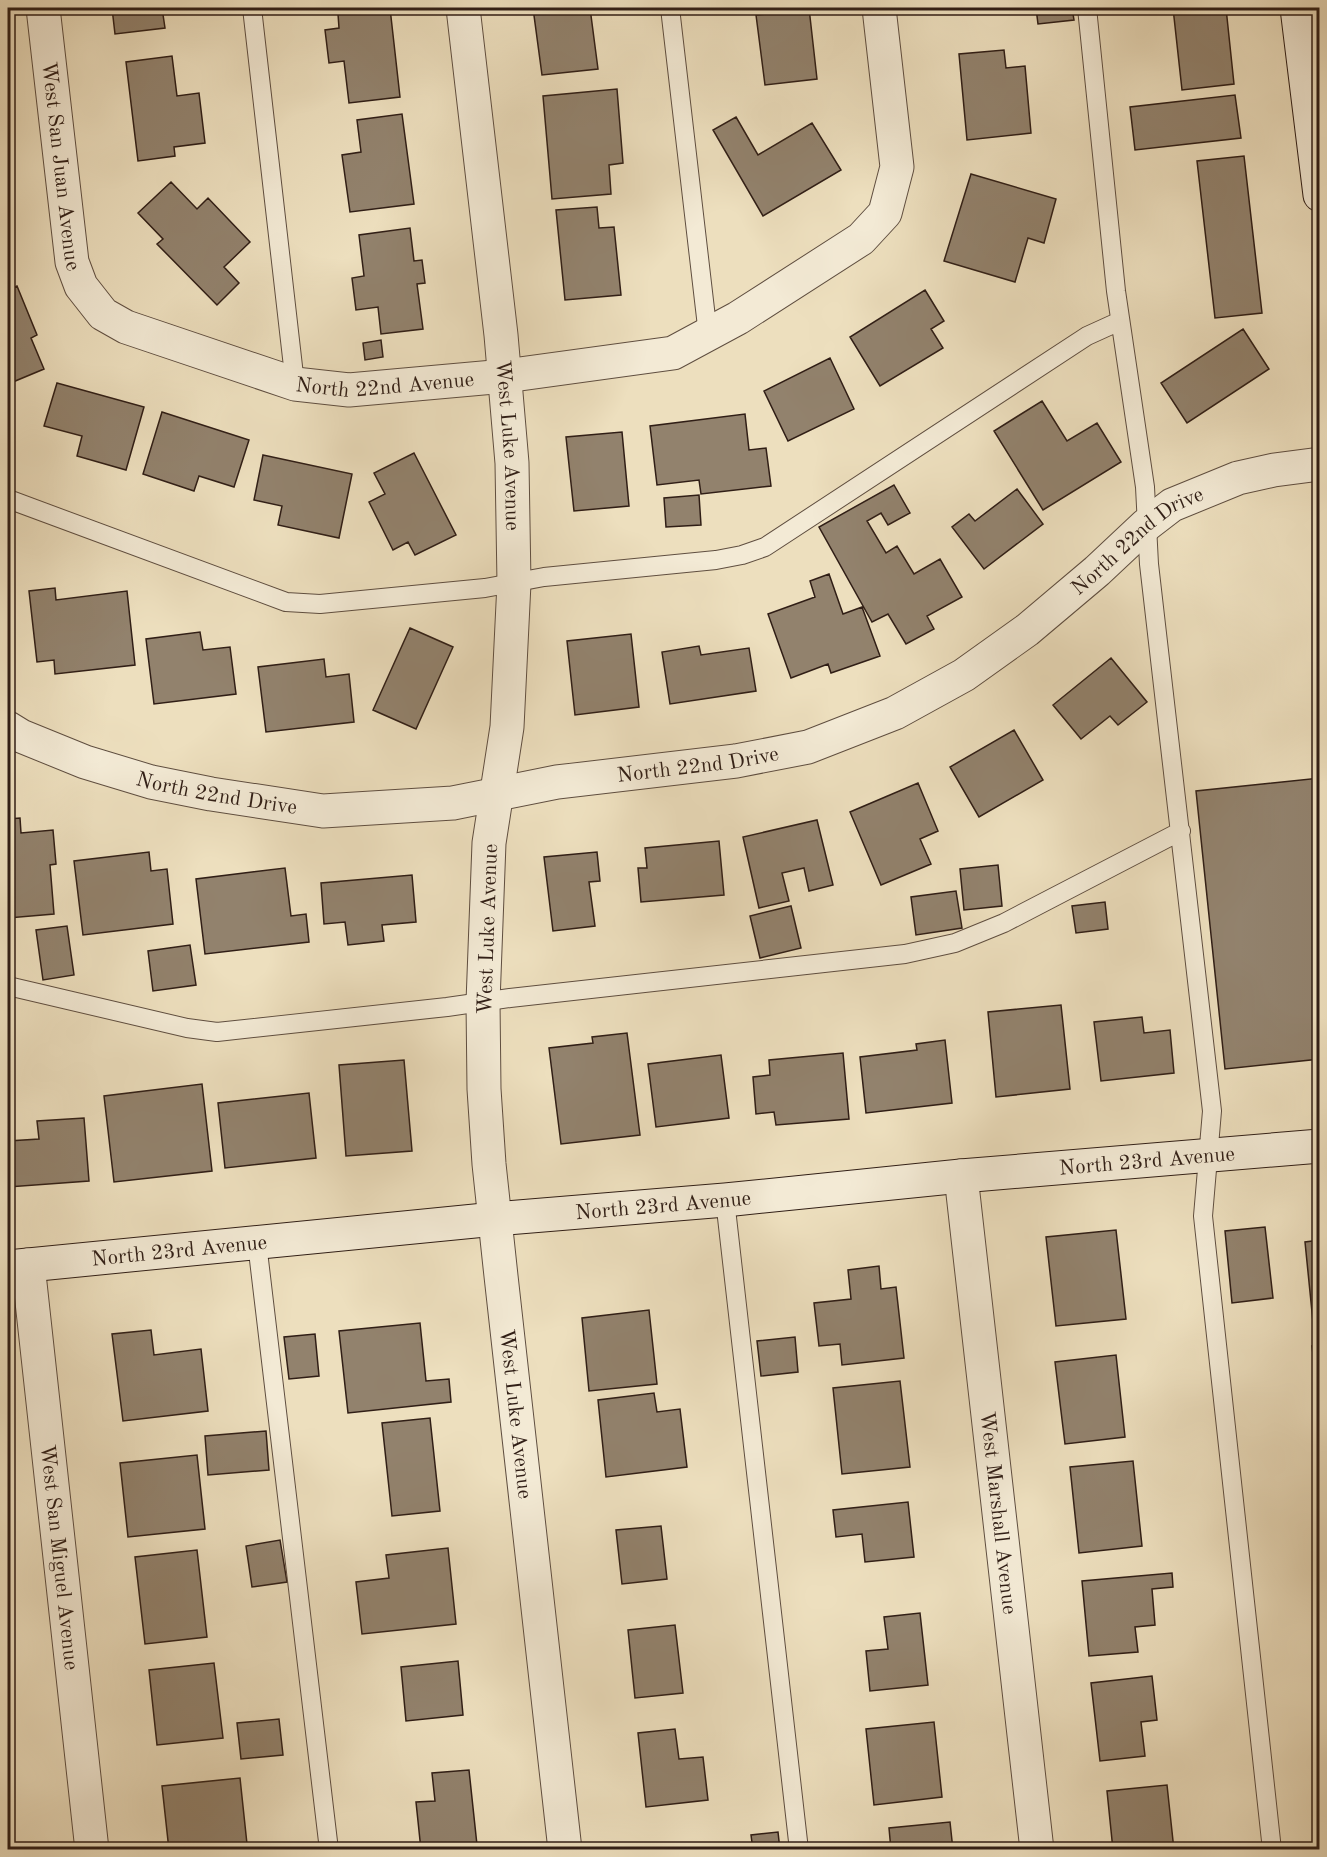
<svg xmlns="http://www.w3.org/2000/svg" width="1327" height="1857" font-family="'Old Standard TT',serif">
<rect width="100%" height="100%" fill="#eddfbe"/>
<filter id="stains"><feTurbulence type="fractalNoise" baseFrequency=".00333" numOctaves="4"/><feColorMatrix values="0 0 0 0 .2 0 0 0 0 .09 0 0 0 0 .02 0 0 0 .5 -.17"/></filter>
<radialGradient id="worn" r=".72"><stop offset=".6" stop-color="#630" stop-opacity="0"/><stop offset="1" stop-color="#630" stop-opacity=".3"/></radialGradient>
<path fill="#92826d" stroke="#301e16" stroke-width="1.5" d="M112,8h50l3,20 -50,6z
M390,8l10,89 -51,6 -5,-42 -15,2 -4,-33 14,-2 -1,-14z
M533,8h57l8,61 -56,6z
M765,8h44l8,71 -52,6 -9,-70 10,-1z
M954,8h43l-42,5z
M1036,8h36l2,12 -36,4z
M1173,8h53l8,76 -52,6z
M1004,50l2,18 19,-2 6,67 -64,7 -8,-86z
M172,56l5,40 22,-3 6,50 -31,4 1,9 -37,5 -12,-99z
M617,89l6,74 -14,2 2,29 -59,5 -9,-103z
M1235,95l6,43 -106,12 -5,-43z
M402,114l12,90 -64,8 -8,-57 19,-3 -4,-32z
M736,117l22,38 54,-32 29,47 -78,46 -50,-86z
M1244,156l18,157 -47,5 -18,-157z
M971,174l85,25 -12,44 -16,-5 -13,44 -71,-21z
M171,182l26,27 11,-11 42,44 -26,25 15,16 -22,22 -60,-61 6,-5 -25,-26z
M597,207l2,21 15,-1 7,68 -56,5 -9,-90z
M410,228l4,33 8,-1 3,23 -8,1 6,45 -42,5 -3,-27 -22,3 -4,-32 12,-2 -5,-41z
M17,286l20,49 -6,3 13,31 -36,15v-94z
M925,290l19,31 -13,8 12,19 -63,38 -30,-49z
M1243,329l26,40 -82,54 -26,-40z
M381,340l2,17 -18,3 -2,-17z
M830,358l24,51 -66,32 -24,-50z
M57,383l87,24 -18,63 -49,-14 5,-20 -38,-10z
M1042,401l25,40 30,-18 24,39 -78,48 -49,-79z
M162,412l87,28 -15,47 -35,-11 -5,15 -51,-17z
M745,414l4,36 17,-2 5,38 -70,8 -2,-14 -42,5 -7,-59z
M622,432l7,74 -55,5 -8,-74z
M414,453l42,82 -41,20 -7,-13 -15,8 -24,-48 16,-8 -11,-21z
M263,455l89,19 -13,64 -61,-13 4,-19 -28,-6z
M894,485l16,28 -22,12 -7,-12 -14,8 19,32 11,-7 17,28 26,-15 22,38 -35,19 7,13 -28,15 -18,-30 -16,8 -53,-95z
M1017,489l26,35 -59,45 -32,-42 17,-13 6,7z
M699,495l2,30 -35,2 -2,-29z
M8,543h1l5,42 -6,1z
M829,574l14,40 19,-7 18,49 -49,17 -3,-9 -37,14 -23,-64 47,-17 -5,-16z
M55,588l1,12 71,-9 8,74 -80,9 -1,-14 -17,2 -8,-71z
M410,628l43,19 -37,82 -43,-19z
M200,632l3,18 27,-3 6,47 -82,10 -8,-65z
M631,634l8,73 -64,8 -8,-74z
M699,646l2,9 48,-7 7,43 -86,13 -8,-52z
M1111,658l36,44 -29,23 -8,-9 -29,23 -28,-34z
M324,659l2,18 23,-3 5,48 -88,10 -8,-65z
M1014,730l29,50 -64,37 -29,-50z
M1320,778v281l-95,10 -29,-278z
M918,783l20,48 -18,8 11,25 -50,21 -31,-73z
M20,818l1,15 32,-3 3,34 -6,1 4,49 -46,4v-99z
M817,820l16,65 -24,6 -5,-23 -22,5 7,28 -30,7 -16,-71z
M719,841l5,54 -83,7 -3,-34h9l-2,-20z
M149,852l2,19 16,-2 6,55 -90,11 -9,-74z
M597,852l3,29 -11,1 6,44 -42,5 -9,-74z
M998,865l4,41 -38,4 -4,-41z
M285,868l6,48 15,-2 3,28 -104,12 -9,-75z
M412,875l4,47 -34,3 2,16 -36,4 -3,-23 -21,2 -3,-41z
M956,891l6,37 -46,7 -5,-38z
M1105,902l3,27 -32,4 -4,-27z
M791,906l10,42 -41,10 -10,-42z
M67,926l7,49 -31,5 -7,-50z
M190,945l6,40 -43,6 -5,-40z
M1061,1005l9,84 -74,8 -8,-85z
M1142,1017l2,16 26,-3 4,43 -73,8 -7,-59z
M627,1033l13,102 -79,9 -12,-96 44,-5 -1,-6z
M945,1040l7,63 -86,10 -6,-56 57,-7 -1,-6z
M843,1053l6,66 -73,6 -2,-13 -18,2 -3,-37 17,-2 -1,-15z
M721,1055l8,63 -73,9 -8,-63z
M404,1060l8,91 -66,5 -7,-91z
M202,1084l10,87 -98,11 -10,-86z
M309,1093l7,65 -91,10 -7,-65z
M84,1118l5,63 -81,6v-46l31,-2 -2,-18z
M1265,1227l8,71 -41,5 -7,-72z
M1116,1230l10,89 -70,7 -10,-89z
M1320,1240v82h-7l-8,-80z
M879,1266l2,23 15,-2 8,71 -62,7 -2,-21 -21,2 -5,-43 37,-4 -3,-29z
M649,1310l8,74 -68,7 -7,-73z
M420,1323l6,58 23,-2 2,23 -103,11 -9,-82z
M151,1330l3,25 47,-6 7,62 -85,10 -11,-87z
M315,1334l4,42 -30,3 -5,-42z
M795,1337l3,35 -37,4 -4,-35z
M1320,1345v70l-8,-69z
M1116,1355l9,82 -60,7 -10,-82z
M900,1381l10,86 -68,7 -9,-86z
M654,1393l3,19 23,-3 7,58 -81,10 -8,-77z
M430,1418l10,93 -48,5 -10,-93z
M266,1431l3,39 -61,5 -3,-39z
M197,1455l8,74 -77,8 -8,-74z
M1133,1461l9,85 -63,7 -9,-86z
M908,1502l6,55 -49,5 -3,-28 -26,3 -3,-27z
M661,1526l6,53 -45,5 -6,-54z
M280,1540l7,42 -35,5 -6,-41z
M448,1548l8,76 -94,10 -6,-52 33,-4 -3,-23z
M197,1550l10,87 -62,7 -10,-87z
M1172,1573l1,14 -21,2 3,36 -20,2 3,25 -49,4 -7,-75z
M920,1613l8,72 -58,6 -4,-40 22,-2 -4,-32z
M675,1625l8,68 -48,5 -7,-68z
M458,1661l5,54 -57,6 -5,-54z
M214,1663l9,75 -66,7 -8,-75z
M1152,1676l5,44 -16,2 4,34 -45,5 -9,-78z
M279,1719l4,36 -42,4 -4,-36z
M934,1722l8,75 -68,8 -8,-76z
M675,1729l4,30 24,-2 5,43 -62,7 -8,-74z
M469,1770l8,75 -56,5 -5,-48 19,-1 -3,-28z
M240,1778l7,66 -56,6h-22l-7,-64z
M1167,1785l7,65h-61l-6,-59z
M8,1819h1l3,31h-4z
M950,1822l3,28h-62l-2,-22z
M778,1832l2,18h-27l-2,-15z"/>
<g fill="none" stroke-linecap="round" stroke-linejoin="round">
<defs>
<path id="lane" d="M252,8l43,376
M670,8l38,327
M1087,8l29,283 29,196 4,77 63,547 -9,105 69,634
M8,499l278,103 34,2 165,-16 59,-11 172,-17 26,-5 23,-8 322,-211 33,-15
M8,986l179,42 30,4 230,-25 63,-9 395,-44 50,-11 49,-20 177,-92
M725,1200l74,650
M257,1243l72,607"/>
<g id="street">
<path id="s1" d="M43,8l29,254 9,24 22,28 23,13 169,57 54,6 156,-14 168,-23 65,-35 123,-79 24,-26 12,-46 -18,-159"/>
<path id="s2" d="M463,8l38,327 11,128 2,120 -7,144 -18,116 -6,159 1,87 5,75 12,112 64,574"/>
<path id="s3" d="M8,728l13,8 64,26 66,20 60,12 112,17 130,-8 104,-21 179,-21 72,-14 87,-34 69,-38 63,-45 70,-59 49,-46 26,-20 66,-27 36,-8 46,-6"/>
<path id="s4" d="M961,1176l76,674"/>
<path id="s5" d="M28,1265l64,585"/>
</g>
<g id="secondary">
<path d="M1297,8l23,187"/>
<path id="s6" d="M8,1267l487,-48 230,-19 236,-24 359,-30"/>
</g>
</defs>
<use href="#lane" stroke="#5f4e40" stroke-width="20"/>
<use href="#street" stroke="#5f4e40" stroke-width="35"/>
<use href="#secondary" stroke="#301e16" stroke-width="35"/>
<use href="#lane" stroke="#f3ead5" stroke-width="18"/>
<use href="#street" stroke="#f3ead5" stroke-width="33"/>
<use href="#secondary" stroke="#f3ead5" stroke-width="33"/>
</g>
<g text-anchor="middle" stroke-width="5" stroke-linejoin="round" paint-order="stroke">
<g font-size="21" fill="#301e16" stroke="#f3ead5">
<text dy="7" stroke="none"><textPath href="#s1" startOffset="159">West San Juan Avenue</textPath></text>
<text dy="7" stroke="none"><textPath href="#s1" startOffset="612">North 22nd Avenue</textPath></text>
<text dy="7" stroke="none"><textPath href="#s2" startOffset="440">West Luke Avenue</textPath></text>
<text dy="7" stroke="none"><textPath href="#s3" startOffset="1210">North 22nd Drive</textPath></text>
<text dy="7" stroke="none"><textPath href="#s3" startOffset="706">North 22nd Drive</textPath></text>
<text dy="7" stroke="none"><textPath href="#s3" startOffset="220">North 22nd Drive</textPath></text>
<text transform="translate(487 929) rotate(-88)" y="7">West Luke Avenue</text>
<text dy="7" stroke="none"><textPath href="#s6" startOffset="1144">North 23rd Avenue</textPath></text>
<text dy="7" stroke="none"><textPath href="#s6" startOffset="658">North 23rd Avenue</textPath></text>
<text dy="7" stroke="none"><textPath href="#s6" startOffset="172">North 23rd Avenue</textPath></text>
<text dy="7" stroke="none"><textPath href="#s2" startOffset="1412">West Luke Avenue</textPath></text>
<text dy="7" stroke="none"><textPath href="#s4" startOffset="339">West Marshall Avenue</textPath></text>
<text dy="7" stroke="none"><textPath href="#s5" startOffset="294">West San Miguel Avenue</textPath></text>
</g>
</g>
<rect width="1327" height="1857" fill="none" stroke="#eddfbe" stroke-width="30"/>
<rect x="9" y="9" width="1309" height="1839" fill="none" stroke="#301e16" stroke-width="3"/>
<rect x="15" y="15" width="1297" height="1827" fill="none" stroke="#301e16" stroke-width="1.5"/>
<rect width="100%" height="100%" filter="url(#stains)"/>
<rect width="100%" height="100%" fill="url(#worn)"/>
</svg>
